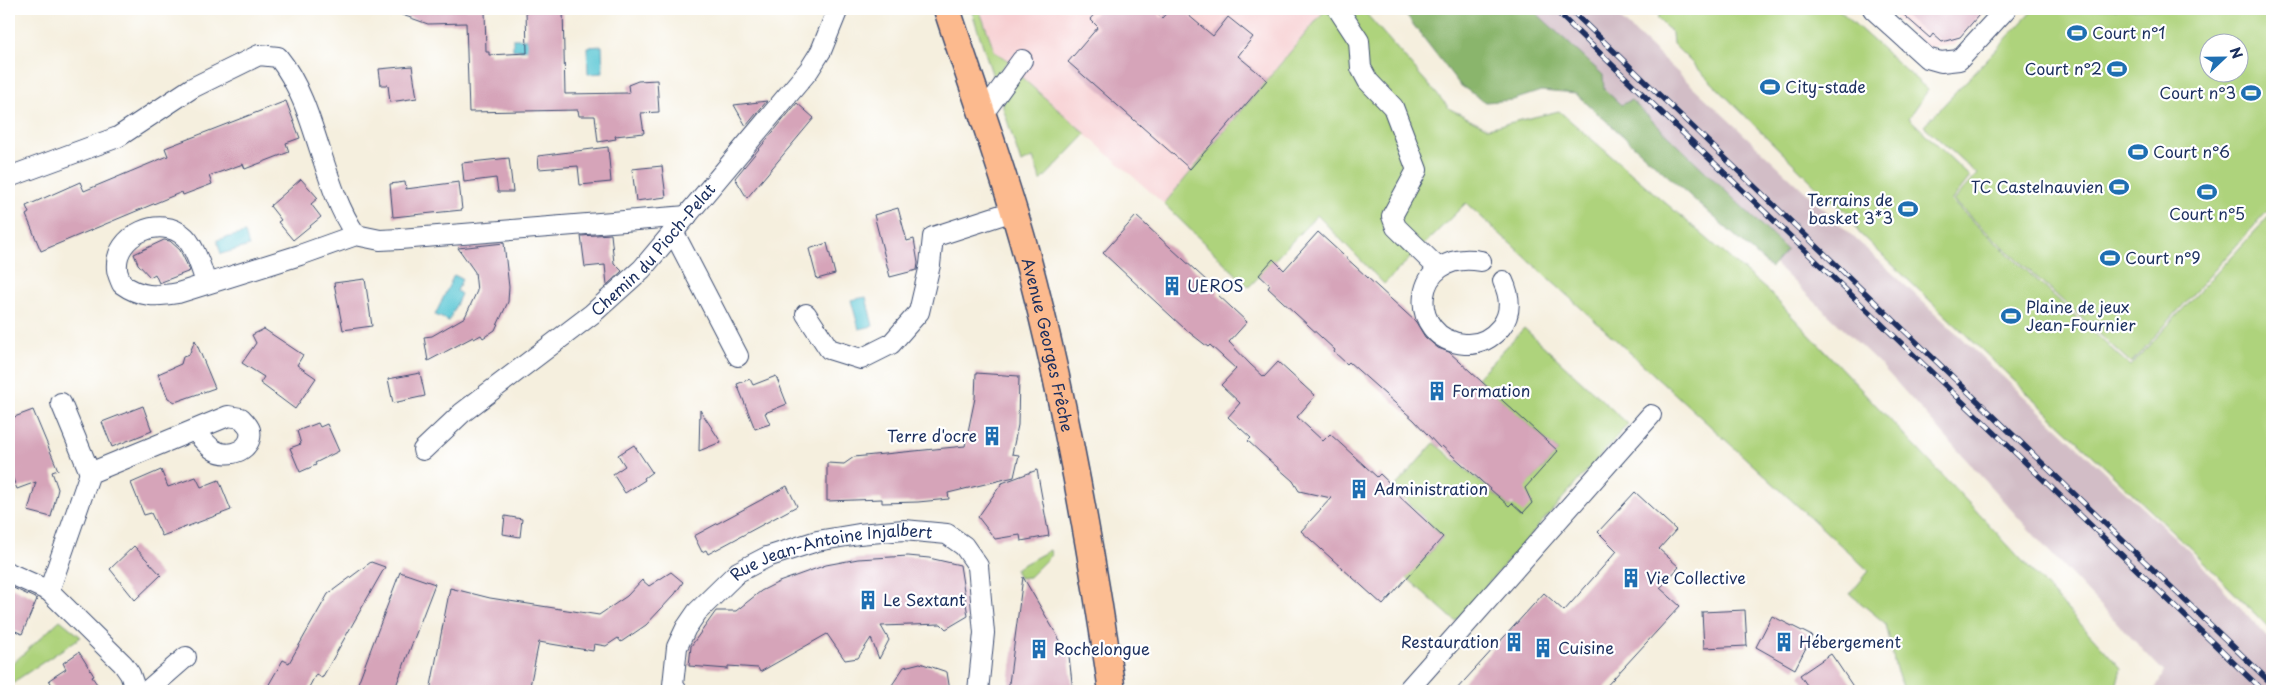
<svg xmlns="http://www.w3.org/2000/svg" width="2281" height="700" font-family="'Playpen Sans',sans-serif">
<rect width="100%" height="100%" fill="#fff"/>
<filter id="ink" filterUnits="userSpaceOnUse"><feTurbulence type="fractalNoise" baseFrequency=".02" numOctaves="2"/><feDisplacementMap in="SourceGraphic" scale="10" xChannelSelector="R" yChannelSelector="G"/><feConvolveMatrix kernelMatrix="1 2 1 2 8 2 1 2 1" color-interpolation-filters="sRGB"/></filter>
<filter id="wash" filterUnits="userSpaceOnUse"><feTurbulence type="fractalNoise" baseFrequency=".0096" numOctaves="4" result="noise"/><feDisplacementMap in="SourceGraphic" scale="20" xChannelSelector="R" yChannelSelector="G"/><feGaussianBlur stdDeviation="1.12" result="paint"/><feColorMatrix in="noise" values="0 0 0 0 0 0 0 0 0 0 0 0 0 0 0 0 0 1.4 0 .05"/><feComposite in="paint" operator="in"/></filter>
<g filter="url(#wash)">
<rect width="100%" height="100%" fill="#f5efde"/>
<path fill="#f7cfd1" d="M979,9h347l-162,195 -144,-128 -11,-15 -14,-9z
M1886,9h101l-33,36 -26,3z"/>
<path fill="#d2bdc6" d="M1512,9h98l578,541 84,92v49h-118l10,-19 -121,-127 -163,-181 -298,-284z"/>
<path fill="#aed37c" stroke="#64816d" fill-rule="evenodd" d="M971,9h8l16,43 14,9 -16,16z
M1326,9h36l88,100 38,19 71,-17 210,181 213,225 139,151 -6,23h-210l-9,-21 -10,-46 -36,-30 19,-23 -403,-368 -82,81 -67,-69 -68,72 -85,-83z
M1664,9h174l90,81 -19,28 61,59 -19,24 179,165 142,-153v418l-81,-82 -332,-316 -10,-20 -22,-16 -154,-153 -1,-11 -15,-15z
M2034,9h238v197l-141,157 -178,-162 24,-27 -53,-48zM2208,42h30v30h-30z
M1020,76l66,58 -45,47 -8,-23 -12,5 -18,-55v-6z
M1524,328l104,96 -173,197 -61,-55 25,-1 24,-28 -49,-49 40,-45 75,63h6l6,-14 37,-41 -81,-73z
M1050,550l1,5 -22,22 -10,1 -4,-9z
M60,620l21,17 -72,48v-18z"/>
<path fill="#8ab56c" stroke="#527265" d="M1401,9h131l71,66 1,14 17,16 10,-5 156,150 -16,18 -195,-174 -35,-3 -28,9 -28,2 -25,-17z"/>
<path fill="#5dc8d5" stroke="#3c7c9a" d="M558,38v11l-45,1v-11z
M602,46l1,27 -15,1 -1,-27z
M245,233l4,13 -28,8 -4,-14z
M454,275l8,4 -5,12 4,3 -12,27 -14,-6z
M866,297l7,29 -14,3 -8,-29z"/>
<g id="blocks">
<path fill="#d6a4b9" d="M392,9h93l1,43h3v3l38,-2 -1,-44h37l2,85 64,-1 -1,-8 10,-4 19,-1 2,32 -18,1 3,20 -29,3 1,3 -18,3 -3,-26h-16l-1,-6 -109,2 -3,-89 -38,1 -37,-13z
M1099,9h53l10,9 8,-9h11l32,27 15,-19 25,20 -15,19 29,24 -77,89 -122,-107 30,-35 -8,-8z
M1897,9h87l-24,28 -18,5 -9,-8 -3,4z
M412,66l5,32 -27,4 -2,-17h-7l-2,-16z
M286,101l14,37 -14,5 3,9 -44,17 -2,-5 -34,12 3,8 -29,11 -1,-3 -141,59 -15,-36 3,-2 -3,-7 54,-24 4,9 84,-35 -3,-8z
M767,101l-21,25 -12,-21z
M797,103l17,15 -67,80 -12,-20z
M608,147l3,35 -31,3 -2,-19 -39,3 -1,-13z
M509,158l4,34h-15l-2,-14 -32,4 -2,-19z
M662,166l4,31 -30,4 -4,-32z
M301,179l17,19 -7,6 10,13 -28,23 -15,-18 3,-2 -11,-14z
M405,182l1,7 53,-7 3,28 -69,7 -3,-33z
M898,208l9,33 7,-2 4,24 -1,7 -27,7 -16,-62z
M1136,216l83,76 -2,2 30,28 -18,20 21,22 14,13 14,-15 37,34 -18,21 26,24 7,-7 47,43 3,-3 20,19 -2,2 45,42 -60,68 -82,-74 30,-33 -32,-7 -6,-10 -33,-29 -12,-11 3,-3 -23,-21 12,-14 -19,-18 15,-16 -26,-24 -2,2 -23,-18 -82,-76z
M1318,232l98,90 9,15 13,11 11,4 109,99 -33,37 7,15 -9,10 -11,-10 -3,3 -67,-60 -2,2 -26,-28 -65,-58 -2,2 -13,-12 1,-2 -67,-62 2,-3 -11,-10 14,-16 11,11z
M611,234l3,29 8,8 -15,14 -2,-20 -20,2 -4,-31z
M164,240l6,1 10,9 10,21 -31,12 -4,-9 -5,3 -12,-13 -4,-10z
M504,243l5,44 -1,15 -13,28 -12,8 -2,-3 -7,4 -1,-2 -45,24 -4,-24 8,-1 33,-19 12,-26 -2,-19 -17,-24z
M827,243l8,31 -18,5 -8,-30z
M365,279l7,47 -29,4 -9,-47z
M264,329l39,26 -6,10 19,13 -21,31 -35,-26 4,-6 -22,-14 14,-20 -4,-8z
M195,340l20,48 -40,14 -7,-4 -10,-24 23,-10 2,-7 6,-2z
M420,373l5,23 -32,7 -5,-24z
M976,373l43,3 -1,49 -6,29 7,1 -5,22 -66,16 1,6 -31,3 -36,1v-4l-55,2v-38l17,1 10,-7 111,-11 10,-48z
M776,376l11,28 -22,9 5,11 -15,5 -18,-45 13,-5 3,6z
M143,406l9,25 -40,16 -10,-25z
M33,410l25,60 -6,2 6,17 -7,28 -23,-6 8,-29 -19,7 -8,-20v-50z
M700,410l21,32 -22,9z
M318,423l2,4 7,-3 12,27 -24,12 1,2 -16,7 -10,-24 11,-4 -4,-13z
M634,445l18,27 -8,6 1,2 -20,13 -12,-19 12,-8 -7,-11z
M161,470l7,17 28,-10 5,10 18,-7 12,30 -69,26 -11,-23 -7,2 -13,-32z
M1037,470l12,66 -28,5 -1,-6 -25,4 -17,-22 24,-34z
M787,486l10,20 -89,48 -2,-4 -4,2 -8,-16z
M1635,492l41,38 -17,19 20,18 -19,21 20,18 -78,85h-147l89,-98 20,18 53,-60 -19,-19z
M505,516l17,3 -2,18 -17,-3z
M134,546l27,29 -26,25 -25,-31z
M908,556l21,2 31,7 8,51 -22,13 -5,-5 -60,2 8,14 -10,19 -8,-21 -13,20 -13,2 -18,-26 -67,38 -2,-4 -30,-2v3l-39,-3 2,-20 25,-35h20l25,-20 18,-9 47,-17 32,-6z
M371,562l14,5 -63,111 -6,-4 -9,17h-30l-9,-5 15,-26 6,3 39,-69z
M400,572l35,12 -41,107h-39z
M671,572l12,10 -8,12 -29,31 -25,17 -3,-4 -12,8 -12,-2 -1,7 -54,-9 -10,49h-99l20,-103 40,10 109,17 28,-19 15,-16 7,6z
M1023,577l46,79 4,35h-65z
M9,586l28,13 -15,35 -13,-6z
M1745,610l2,36 -43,2 -2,-36z
M1772,616l40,20 -17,33 -39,-22z
M79,652l15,24 -2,1 10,14h-46l-7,-11 17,-11 -3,-6z
M1831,654l7,10 18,27h-45l-11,-16z
M920,663l27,9 3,19h-62l16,-24z"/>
</g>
</g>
<g filter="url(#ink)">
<use href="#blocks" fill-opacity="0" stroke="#3c4c71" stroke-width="1"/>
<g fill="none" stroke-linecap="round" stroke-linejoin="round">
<defs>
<g id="minor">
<path d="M1338,9l21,32 2,27 7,13 25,26 24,63 -25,46 4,11 42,41"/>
<path d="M1873,9l54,49 14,4 18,-2 47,-51"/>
<path d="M982,115l40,-55"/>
<path d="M9,177l109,-40 74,-49 67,-33 19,2c39,48 43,128 78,178l24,5 20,-1 287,-23"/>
<path d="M674,233l64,123"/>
<path d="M1481,261c-71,-13 -76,79 -16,83 14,1 27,-6 36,-17 11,-14 9,-31 2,-46"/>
<path d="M206,283c-4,-13 -11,-36 -21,-46 -24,-23 -71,-2 -68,32 0,4 3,10 5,15 18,13 34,13 56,9l122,-38 56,-20"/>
<path d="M806,314l23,35 32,10 30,-15 28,-32 11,-47 3,-28 68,-22"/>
<path d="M61,403l29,70"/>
<path id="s1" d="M423,450l39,-37 130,-99 50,-45 167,-199 12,-19 17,-42"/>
<path d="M9,573l40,18 74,73 7,10 6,17"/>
<path d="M49,591l41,-118 138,-57 13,2c3,3 8,8 9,12 4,20 -21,29 -36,20 -7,-4 -13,-13 -19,-19"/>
<path d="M147,691l39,-34"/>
<path id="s2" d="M677,691l-4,-6 4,-38 9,-19 11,-16 41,-40 29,-15 50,-16 42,-7 45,-4 43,4 17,12 14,20 6,67 -6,58"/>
<path d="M1407,691l244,-276"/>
</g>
<g id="major">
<path id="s3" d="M947,9c26,81 57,162 79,244 38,141 65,294 86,438"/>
</g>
</defs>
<use href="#minor" stroke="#3c4c71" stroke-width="22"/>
<use href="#major" stroke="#3c4c71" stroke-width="29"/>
<use href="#minor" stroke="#fff" stroke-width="20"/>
<use href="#major" stroke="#fcba8e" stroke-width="26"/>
<defs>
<path id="rail" d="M1554,9l709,682
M1570,9l702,675"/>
</defs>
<use href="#rail" stroke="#1b2f5e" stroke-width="5.5"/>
<use href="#rail" stroke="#fff" stroke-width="4" stroke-dasharray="11" stroke-linecap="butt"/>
</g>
</g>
<defs>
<symbol id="stadium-bare" viewBox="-9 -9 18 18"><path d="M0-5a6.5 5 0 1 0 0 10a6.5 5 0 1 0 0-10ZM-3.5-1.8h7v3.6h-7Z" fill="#1f6fb2" stroke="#fff" stroke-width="2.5" paint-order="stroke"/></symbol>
<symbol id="building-bare" viewBox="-9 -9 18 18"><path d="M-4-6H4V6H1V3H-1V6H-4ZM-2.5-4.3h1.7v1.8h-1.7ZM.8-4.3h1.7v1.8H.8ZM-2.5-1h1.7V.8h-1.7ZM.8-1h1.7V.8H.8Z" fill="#1f6fb2" stroke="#fff" stroke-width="2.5" paint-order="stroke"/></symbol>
</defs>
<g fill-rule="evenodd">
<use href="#stadium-bare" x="2063" y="19" width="28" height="28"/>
<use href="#stadium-bare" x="2103" y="55" width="28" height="28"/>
<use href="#stadium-bare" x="1756" y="73" width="28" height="28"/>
<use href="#stadium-bare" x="2237" y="79" width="28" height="28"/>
<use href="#stadium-bare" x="2124" y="138" width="28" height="28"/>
<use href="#stadium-bare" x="2105" y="173" width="28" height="28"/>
<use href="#stadium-bare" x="2193" y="178" width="28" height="28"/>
<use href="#stadium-bare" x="1894" y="195" width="28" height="28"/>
<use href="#stadium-bare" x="2096" y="244" width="28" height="28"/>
<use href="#building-bare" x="1158" y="272" width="28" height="28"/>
<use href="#stadium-bare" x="1997" y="302" width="28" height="28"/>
<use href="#building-bare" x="1423" y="377" width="28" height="28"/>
<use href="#building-bare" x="978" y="422" width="28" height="28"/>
<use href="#building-bare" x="1345" y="475" width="28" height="28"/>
<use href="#building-bare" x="1617" y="564" width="28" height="28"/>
<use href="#building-bare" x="854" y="586" width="28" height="28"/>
<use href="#building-bare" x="1500" y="628" width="28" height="28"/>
<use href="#building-bare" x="1770" y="628" width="28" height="28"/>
<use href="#building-bare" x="1529" y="634" width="28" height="28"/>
<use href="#building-bare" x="1025" y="635" width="28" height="28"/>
</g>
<g text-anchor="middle" stroke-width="4.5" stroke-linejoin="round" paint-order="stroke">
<g font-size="16" fill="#1b2f5e" stroke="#fff" text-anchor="start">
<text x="2092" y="39">Court n°1</text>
<text x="2102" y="75" text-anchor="end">Court n°2</text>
<text x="1785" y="93">City-stade</text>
<text x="2236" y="99" text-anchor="end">Court n°3</text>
<text x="2153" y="158">Court n°6</text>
<text x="2104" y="193" text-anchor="end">TC Castelnauvien</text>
<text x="1893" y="206" text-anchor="end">Terrains de<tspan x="1893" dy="18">basket 3*3</tspan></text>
<text x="2207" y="220" text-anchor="middle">Court n°5</text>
<text x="2125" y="264">Court n°9</text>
<text x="1187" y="292">UEROS</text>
<text x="2026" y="313">Plaine de jeux<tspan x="2026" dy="18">Jean-Fournier</tspan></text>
<text x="1452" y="397">Formation</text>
<text x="977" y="442" text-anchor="end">Terre d'ocre</text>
<text x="1374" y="495">Administration</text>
<text x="1646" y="584">Vie Collective</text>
<text x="883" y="606">Le Sextant</text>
<text x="1499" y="648" text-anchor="end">Restauration</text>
<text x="1799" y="648">Hébergement</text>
<text x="1558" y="654">Cuisine</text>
<text x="1054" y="655">Rochelongue</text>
</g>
<g font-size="16" fill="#1b2f5e" stroke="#fff">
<text dy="6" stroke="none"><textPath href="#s1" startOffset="306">Chemin du Pioch-Pelat</textPath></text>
<text dy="6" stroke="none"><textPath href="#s3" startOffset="351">Avenue Georges Frêche</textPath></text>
<text dy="6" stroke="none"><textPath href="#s2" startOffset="240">Rue Jean-Antoine Injalbert</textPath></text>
</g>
</g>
<rect width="2281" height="700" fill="none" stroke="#fff" stroke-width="30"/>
<g transform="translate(2224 58) rotate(68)"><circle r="24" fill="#ffffff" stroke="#a4acbf"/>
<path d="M0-4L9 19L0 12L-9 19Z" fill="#1f6fb2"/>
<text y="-8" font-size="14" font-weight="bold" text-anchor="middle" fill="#1b2f5e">N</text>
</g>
</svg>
